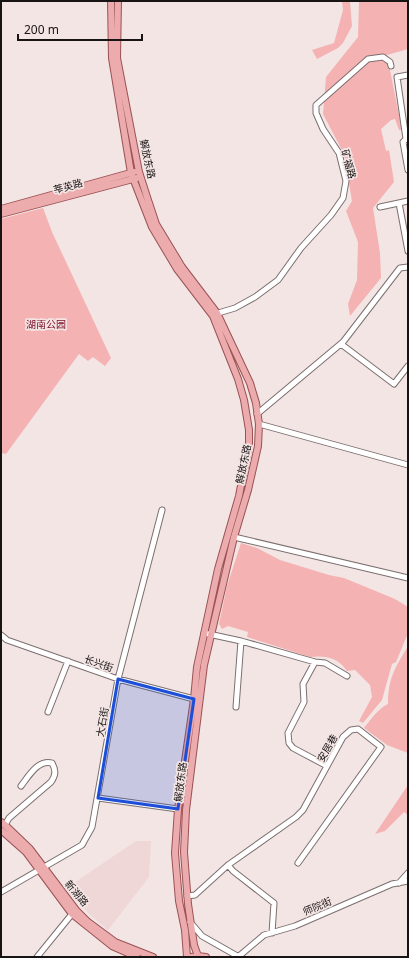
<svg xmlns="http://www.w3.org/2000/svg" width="409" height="958" font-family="'Noto Sans','Noto Sans SC',sans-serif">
<rect width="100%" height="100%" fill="#f3e5e4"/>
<path fill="#eed7d6" d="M136,841h15l-2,36 -41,53 -20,-17 -20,-26z"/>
<path fill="#f5b2b2" d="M342,1h8l2,25 -9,17 -5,5 -21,11 -5,-9 22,-7 9,-33z
M359,1h49v48l-21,6 15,75h-3l-4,-11 -4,1 -10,9 5,22 3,-1 5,32 -21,26 7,45 1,25 -31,38 -2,-12 9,-24 1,-38 -12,-31 6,-10 -8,-47 -21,-40 3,-37 32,-40z
M43,208l9,24 59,126 -6,8 -12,-9 -5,4 -9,-7 -73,100 -5,-1v-234z
M241,543l16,5 23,12 49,15 15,3 51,21 13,8v26l-12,29 -4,2 -10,36 -19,23 -4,-2 13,-24 -2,-12 -15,-15 -8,1c-8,-13 -22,-16 -37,-14l-63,-20 1,-5 -20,-6 -6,3 -3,-5 8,-38z
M407,648l1,1v104l-21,-8 -23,-17c7,-9 14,-19 24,-24 0,-24 6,-35 19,-56z
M408,785v30l-4,-3 -19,19 -10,3z"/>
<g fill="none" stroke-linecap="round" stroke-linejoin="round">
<defs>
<path id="minor" d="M408,75l-11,2 9,62 -3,3 5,28
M399,203l9,48
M380,207l28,-6
M215,314l20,-6 20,-11 23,-17 23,-32 30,-33 12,-17 3,-17 -7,-28 -16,-24 -7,-16v-8l52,-46 15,-2 7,5 1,4
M341,344l53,40 14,-18
M257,414l86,-72 57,-74 8,-1
M259,424l149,41
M234,537l174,41
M204,633l37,8 74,21 10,1 22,13
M1,635l6,5 111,39 76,20
M315,662l-12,22 1,18 -16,31 1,10 4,5 34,18
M236,707l5,-66
M48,712l20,-51
M98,798l80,11
M5,825l4,-7 42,-36c5,-7 5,-12 1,-19 -14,-4 -24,14 -31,23
M228,865l5,6 41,32 -2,30
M399,883l9,-10
M1,892l81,-47 10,-18 26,-148 44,-169
M187,896l8,-1 33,-30 68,-48 7,-7 40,-73 8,-7 7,-1 23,18 -83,116
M190,922l12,14 37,21
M37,957l35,-43
M238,957l26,-22 31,-9 97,-42 16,-3"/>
<path id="major" d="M111,1l1,57 19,115 21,54 25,42 36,47 25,63 6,21 5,30v13l-10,53 -21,73 -21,98 -3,32 -16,110 -3,44 4,48 6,29 2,27
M118,1l-1,57 22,114 8,25 9,27 26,43 35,46 33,70 6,20 3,21 -1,22 -10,44 -14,47 -30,128 -18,145 -2,42 4,52 6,41 4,11
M1,209l133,-37
M1,214l136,-36
M1,822l4,3 25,24 46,61 12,12 27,20 38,15
M1,830l25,22 46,62 40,32 25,11
M191,957l7,-1 8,1"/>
</defs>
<use href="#minor" stroke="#7b6f6f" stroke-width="7"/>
<use href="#major" stroke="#9a5254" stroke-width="8"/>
<use href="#minor" stroke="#fff" stroke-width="5"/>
<use href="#major" stroke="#ecabad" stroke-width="6"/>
</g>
<path fill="#1d4ed8" fill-opacity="0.2" stroke="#1d4ed8" stroke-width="3" stroke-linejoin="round" d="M118,679l76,20 -16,110 -80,-11z"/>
<g text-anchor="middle" stroke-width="3.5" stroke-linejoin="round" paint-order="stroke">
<g font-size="10" fill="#191414" stroke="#f3e5e4">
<text transform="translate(148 159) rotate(78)" y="4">解放东路</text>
<text transform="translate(349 164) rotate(75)" y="4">矿福路</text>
<text transform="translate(68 186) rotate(-15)" y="4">莘英路</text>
<text transform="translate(243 464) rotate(-78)" y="4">解放东路</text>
<text transform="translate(99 663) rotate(20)" y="4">长兴街</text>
<text transform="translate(102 722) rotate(-80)" y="4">大石街</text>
<text transform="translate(327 748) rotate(-60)" y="4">安居巷</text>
<text transform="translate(180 782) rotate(-83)" y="4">解放东路</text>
<text transform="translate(77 893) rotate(50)" y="4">新湖路</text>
<text transform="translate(317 906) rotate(-23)" y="4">师院街</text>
</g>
<g font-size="10" fill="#7a0c21" stroke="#f3e5e4">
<text x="46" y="328">湖南公园</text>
</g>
</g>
<rect width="409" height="958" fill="none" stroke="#191414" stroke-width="4"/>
<path d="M18 34v6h124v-6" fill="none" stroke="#191414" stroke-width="2"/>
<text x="24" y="34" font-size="12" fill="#191414" stroke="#f3e5e4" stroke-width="3" paint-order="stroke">200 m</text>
</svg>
